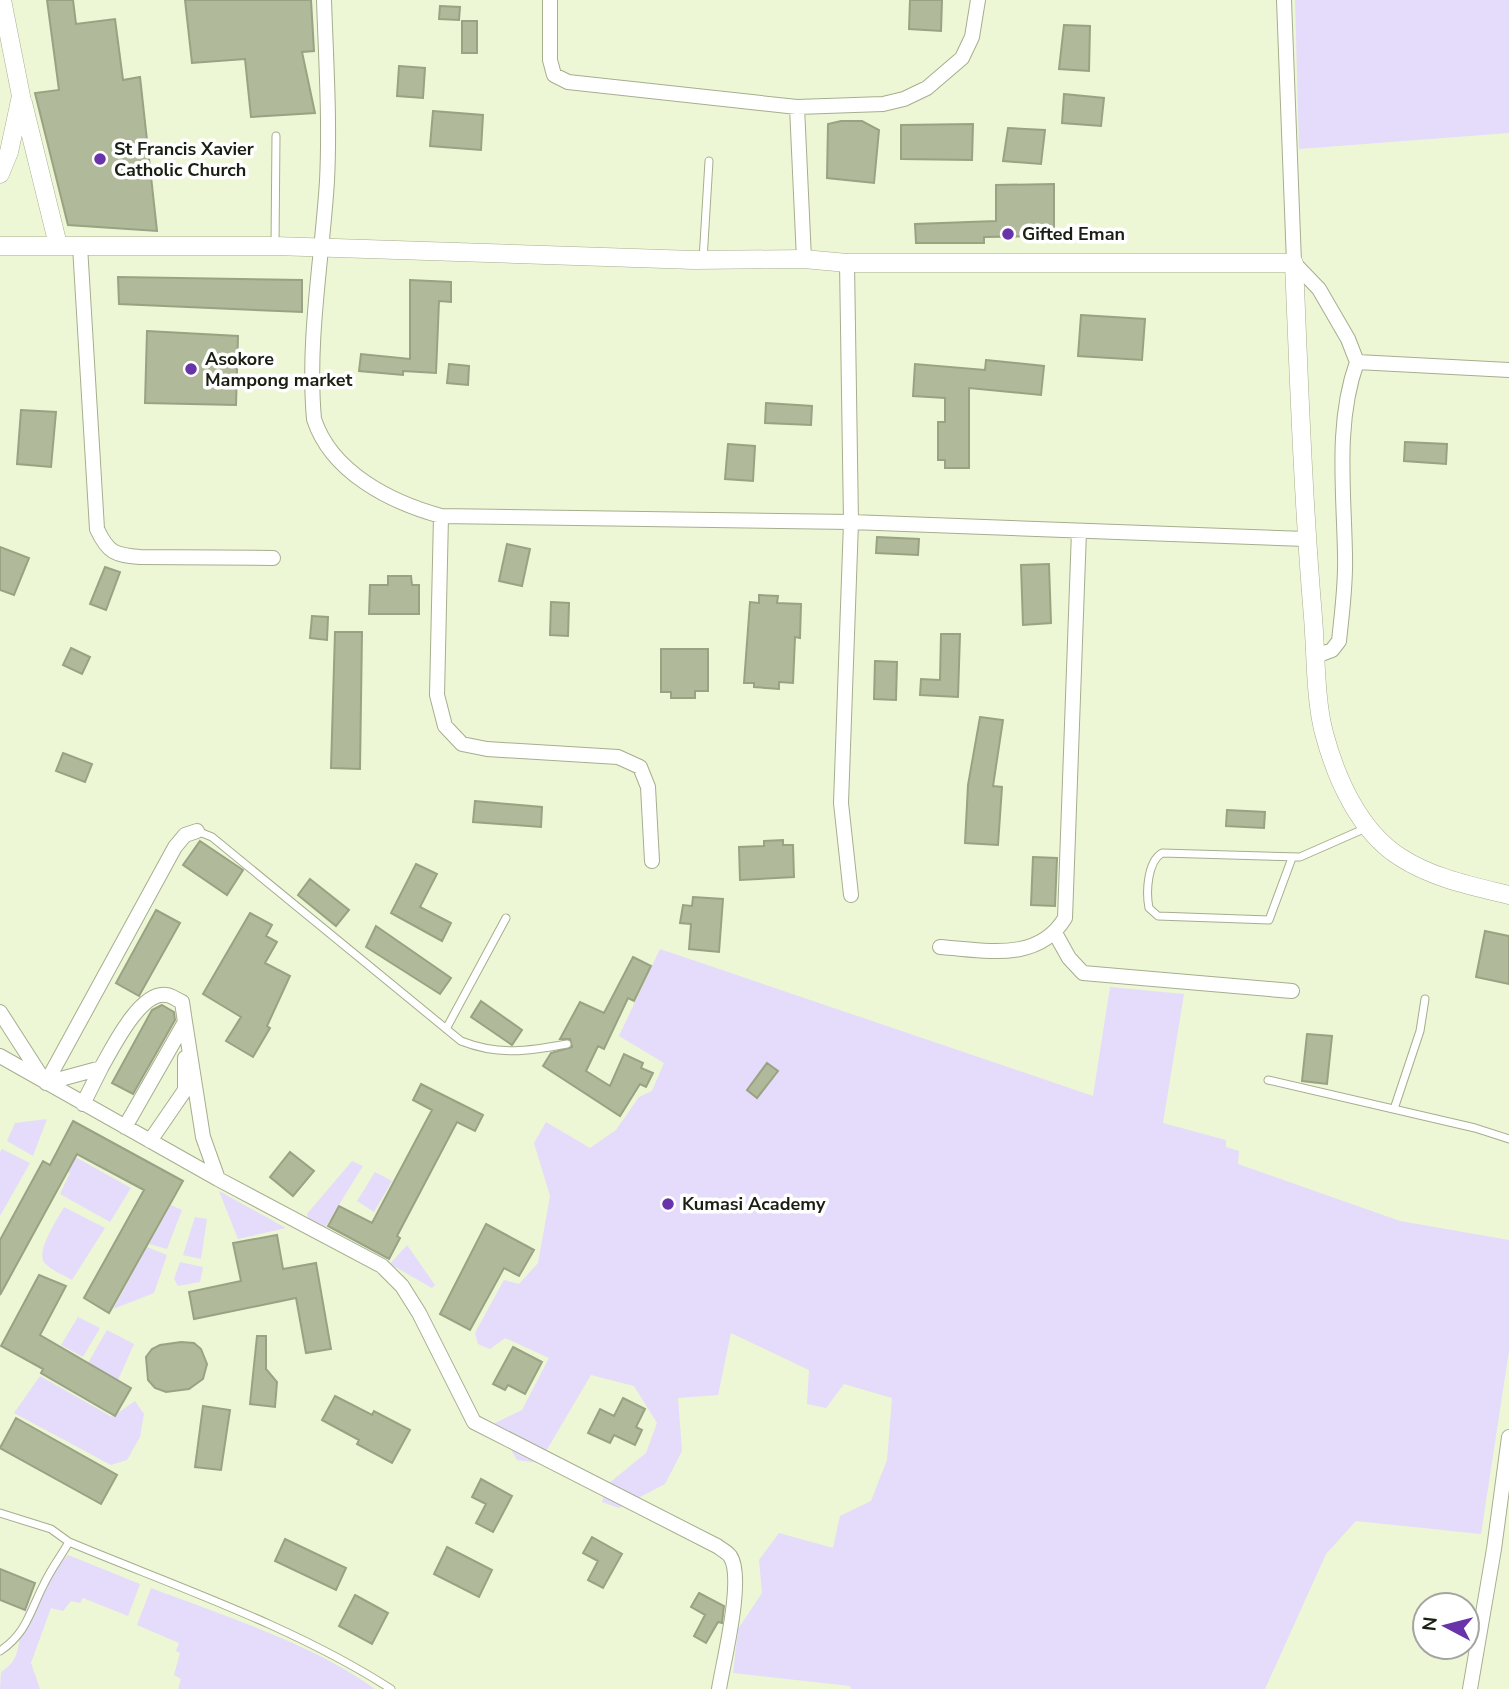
<svg xmlns="http://www.w3.org/2000/svg" width="1509" height="1689" font-family="'Nunito Sans',sans-serif">
<rect width="100%" height="100%" fill="#edf7d5"/>
<path fill="#e5dbfa" d="M1295,0h214v133l-210,16z
M660,949l433,147 17,-109 74,7 -21,129 63,17v7l13,4 -1,13 162,57 109,19v111l-28,183 -125,-13 -30,33 -61,135h-414l-1,-3 -117,-13 5,-44 24,-36 -3,-33 20,-27 54,15 7,-32 31,-15 16,-41 5,-62 -48,-14 -18,24 -19,-4 2,-34 -78,-37 -13,62 -40,3 4,53 -17,33 -46,24 -17,-6 6,-18 38,-31 11,-30 -23,-37 -43,-11 -52,88 -22,-3 -22,-37 27,-13 27,-52 -44,-20 -15,11 -12,-5 -3,-11 29,-53 15,4 19,-21 12,-67 -16,-53 12,-21 44,26 26,-18 23,-33 13,-6 12,-28 -45,-27z
M47,1119l-14,37 -26,-15 8,-18z
M2,1149l28,14 -30,53v-64z
M68,1153l63,35 -21,34 -50,-28 10,-21 -9,-5z
M352,1161l11,5 -39,63 -15,-8 -2,-7z
M375,1172l17,9 -18,31 -17,-11z
M219,1191l67,37 -48,11z
M171,1205l11,5 -15,39 -18,-5z
M64,1207l41,21 -33,52c-8,-5 -22,-10 -28,-18 -8,-11 14,-44 20,-55z
M195,1217l12,2 -6,40 -18,-4z
M407,1245l28,40 -3,3 -42,-24z
M147,1247l20,8 -13,38 -41,16z
M180,1262l23,5 -3,15 -22,4 -4,-7z
M78,1317l22,11 -17,29 -22,-12z
M107,1330l27,14 -16,36 -30,-17z
M40,1376l72,41 23,-16 9,13 -4,23 -13,23 -16,5 -97,-52z
M68,1555l72,29 -12,32 -45,-18 -3,5 -9,-2 -8,10 -12,-3 -20,55 9,26h-40l1,-17c25,-15 14,-36 24,-59 10,-24 26,-40 43,-58z
M151,1588c71,27 162,56 224,101h-197l3,-10 -7,-4 6,-22 -4,-2 3,-8 -42,-18z"/>
<path fill="#b0b999" stroke="#99a283" stroke-width="2" d="M47,0h26l3,24 39,-5 8,61 17,-3 17,154 -89,-6 -33,-132 24,-3z
M185,0h126l3,51 -12,1 13,61 -64,4 -6,-58 -53,4z
M910,0h32l-1,31 -32,-2z
M440,6l20,1 -1,13 -20,-1z
M462,21h15v32h-15z
M1064,25l26,1 -1,45 -30,-2z
M399,66l26,2 -2,30 -26,-2z
M1064,94l40,4 -3,28 -39,-3z
M433,111l50,4 -2,35 -51,-4z
M841,121h21l17,9 -5,53 -47,-5 1,-54z
M973,124l-1,36 -71,-1v-34z
M1008,128l37,2 -4,34 -38,-3z
M1054,184v52l-70,1v6h-68l-1,-19 81,-3v-36z
M118,277l184,3v32l-183,-8z
M410,280l41,2v20l-12,-1 -3,72 -33,-2v4l-44,-4 2,-17 49,5z
M1081,315l64,4 -3,41 -64,-4z
M147,331l91,5 -2,69 -91,-2z
M986,360l58,6 -3,29 -72,-7v80h-24v-8h-7v-38h7v-24l-32,-2 2,-32 70,6z
M449,364l20,2 -1,19 -21,-2z
M766,403l46,3 -1,19 -46,-2z
M21,410l35,2 -5,55 -34,-3z
M1405,442l42,2 -1,20 -42,-3z
M728,444l27,2 -2,35 -28,-2z
M877,537l42,2 -1,16 -42,-2z
M507,544l23,5 -8,37 -23,-5z
M0,547l29,11 -15,37 -14,-5z
M1049,564l2,59 -28,2 -2,-60z
M105,567l15,5 -14,38 -16,-6z
M388,576h23l1,9h7v29h-50l1,-29h18z
M759,595l19,1 -1,7 24,1 -1,34 -5,-1 -2,46 -14,-1v7l-25,-2v-4h-10l6,-81 9,1z
M551,602l18,1 -1,33 -18,-1z
M312,616l16,1 -1,23 -17,-2z
M335,632h27l-2,137 -29,-1z
M941,634h19l-2,63 -38,-2 1,-16 19,1z
M71,648l19,9 -8,17 -19,-9z
M661,649h47v42h-13v7h-24v-6h-10z
M875,661l22,1 -1,38 -22,-1z
M980,717l23,3 -10,66 9,1 -4,58 -33,-2 3,-58z
M63,753l29,11 -7,18 -29,-11z
M475,801l67,6 -1,20 -68,-5z
M1227,810l38,2 -1,16 -38,-2z
M783,840v5h10l1,32 -54,3 -1,-33 25,-1v-5z
M200,841l43,29 -16,25 -44,-30z
M1033,857l24,1 -2,48 -24,-1z
M416,864l21,10 -17,33 31,16 -9,18 -51,-28z
M310,879l39,31 -13,16 -38,-31z
M693,897l30,2 -4,53 -30,-3 2,-25 -11,-1 3,-18 9,1z
M156,910l24,13 -41,73 -23,-13z
M250,913l22,12 -6,11 11,6 -12,21 25,13 -23,50 3,2 -17,29 -27,-16 15,-24 -38,-23z
M376,926l75,52 -11,16 -74,-47z
M1485,931l24,5v48l-33,-7z
M633,957l18,9 -17,35 -6,-3 -24,51 -6,-3 -12,25 24,15 14,-32 19,9 -2,5 12,5 -7,14 -6,-3 -20,32 -77,-50 8,-13 21,-6 -2,-8h-10l20,-37 24,11z
M481,1001l41,29 -10,15 -41,-28z
M162,1005l12,7 1,8 -42,74 -21,-11 40,-73z
M1307,1034l25,2 -5,48 -25,-3z
M767,1063l11,8 -21,27 -10,-8z
M421,1084l62,31 -8,16 -18,-9 -60,114 3,2 -11,21 -61,-33 11,-20 33,17 60,-113 -19,-10z
M73,1121l110,60 -74,132 -25,-15 60,-108 -67,-36 -77,141v-55l43,-79 7,4z
M290,1152l24,19 -21,25 -23,-19z
M486,1224l48,26 -15,26 -15,-8 -34,62 -30,-16z
M277,1235l6,34 33,-6 15,86 -25,4 -10,-55 -102,21 -5,-27 52,-11 -8,-38z
M39,1275l27,11 -26,49 91,53 -16,28 -74,-43 2,-4 -42,-23z
M257,1336h9v33l11,13 -2,25 -25,-3z
M181,1342l13,1 7,6 6,15 -4,15 -14,10 -23,3 -11,-4 -7,-8 -2,-23 6,-8 8,-4z
M513,1347l29,15 -17,32 -17,-9 -3,5 -12,-6z
M335,1396l37,19 2,-4 36,19 -18,33 -35,-19 2,-4 -37,-20z
M623,1398l22,11 -9,18 6,3 -7,15 -21,-10 -4,8 -22,-10 12,-24 14,7z
M203,1406l27,4 -9,60 -26,-3z
M16,1418l101,57 -16,29 -101,-56z
M481,1479l31,17 -19,36 -17,-9 10,-19 -14,-7z
M592,1537l30,17 -19,34 -15,-8 10,-19 -15,-8z
M285,1539l61,29 -10,22 -61,-29z
M447,1547l45,23 -13,27 -45,-23z
M0,1569l35,14 -10,27 -25,-10z
M699,1593l25,13 -2,17 -4,-1 -12,21 -12,-7 11,-21 -14,-8z
M355,1595l33,18 -16,31 -33,-18z"/>
<g fill="none" stroke-linecap="round" stroke-linejoin="round">
<defs>
<path id="service" d="M275,245l1,-109
M703,260l6,-99
M197,831l15,6 249,204c38,15 68,10 106,3
M1292,858l-23,62 -111,-4 -9,-8c-3,-15 -2,-46 13,-55l138,4 66,-29
M446,1029l60,-111
M1268,1080l207,48 34,11
M1394,1109l26,-78 5,-32
M0,1513l51,16 18,13c108,45 224,84 322,147
M0,1651c27,-18 30,-40 44,-67 7,-15 17,-28 25,-42"/>
<path id="minor" d="M324,0c2,60 6,121 3,181 -5,79 -20,159 -13,238 17,53 76,83 127,97l410,6 455,17
M550,0v60l4,15 14,7 229,25 86,-3 21,-5 23,-11 35,-30 10,-21 6,-37
M1284,0l10,263 25,26 29,50 9,23 152,8
M797,107l7,152
M80,246l17,283c11,24 18,26 43,28l133,1
M847,263l4,259 -10,281 10,92
M441,516l-4,179 8,31 17,18 25,5 131,8 22,10 8,20 4,74
M1316,656l16,-6 7,-9c3,-29 7,-57 6,-86 -1,-64 -10,-132 12,-193
M1055,933l14,25 14,15 209,18
M940,947c45,3 98,16 125,-29l14,-387
M0,1012l43,67
M185,1022l18,115 15,42
M0,1056l218,123 164,87 20,20 17,27 55,109 243,124c4,3 10,6 13,10 15,21 -7,107 -11,133
M83,1104l18,-36
M125,1127l60,-105 -3,-20c-5,-2 -11,-7 -16,-7 -26,-4 -54,54 -65,73l-55,15 129,-236 10,-12 12,-4
M150,1141l35,-51v-32
M1470,1689l24,-140 15,-112"/>
<path id="tertiary" d="M23,103l35,142
M0,174l9,-22 12,-56 -19,-96
M0,246h275l419,14 110,-1 43,4h447c5,118 9,236 19,354 3,36 2,82 11,116 12,45 35,98 76,124 32,21 72,29 109,38"/>
</defs>
<use href="#service" stroke="#a5ae8e" stroke-width="9"/>
<use href="#minor" stroke="#a5ae8e" stroke-width="16"/>
<use href="#tertiary" stroke="#a5ae8e" stroke-width="19"/>
<use href="#service" stroke="#fff" stroke-width="7"/>
<use href="#minor" stroke="#fff" stroke-width="14"/>
<use href="#tertiary" stroke="#fff" stroke-width="18"/>
</g>
<g fill="#6933aa" stroke="#fff" stroke-width="2.5">
<circle cx="100" cy="159" r="7"/>
<circle cx="1008" cy="234" r="7"/>
<circle cx="191" cy="369" r="7"/>
<circle cx="668" cy="1204" r="7"/>
</g>
<g text-anchor="middle" stroke-width="7" stroke-linejoin="round" paint-order="stroke">
<g font-size="18" font-weight="bold" fill="#1b1f13" stroke="#fff" text-anchor="start">
<text x="114" y="155">St Francis Xavier<tspan x="114" dy="21">Catholic Church</tspan></text>
<text x="1022" y="240">Gifted Eman</text>
<text x="205" y="365">Asokore<tspan x="205" dy="21">Mampong market</tspan></text>
<text x="682" y="1210">Kumasi Academy</text>
</g>
</g>
<g transform="translate(1446 1626) rotate(277)"><circle r="33" fill="#ffffff" stroke="#a4a5a1" stroke-width="2"/>
<path d="M0-5L12 26L0 18L-12 26Z" fill="#6933aa"/>
<text y="-10" font-size="19" font-weight="bold" text-anchor="middle" fill="#1b1f13">N</text>
</g>
</svg>
